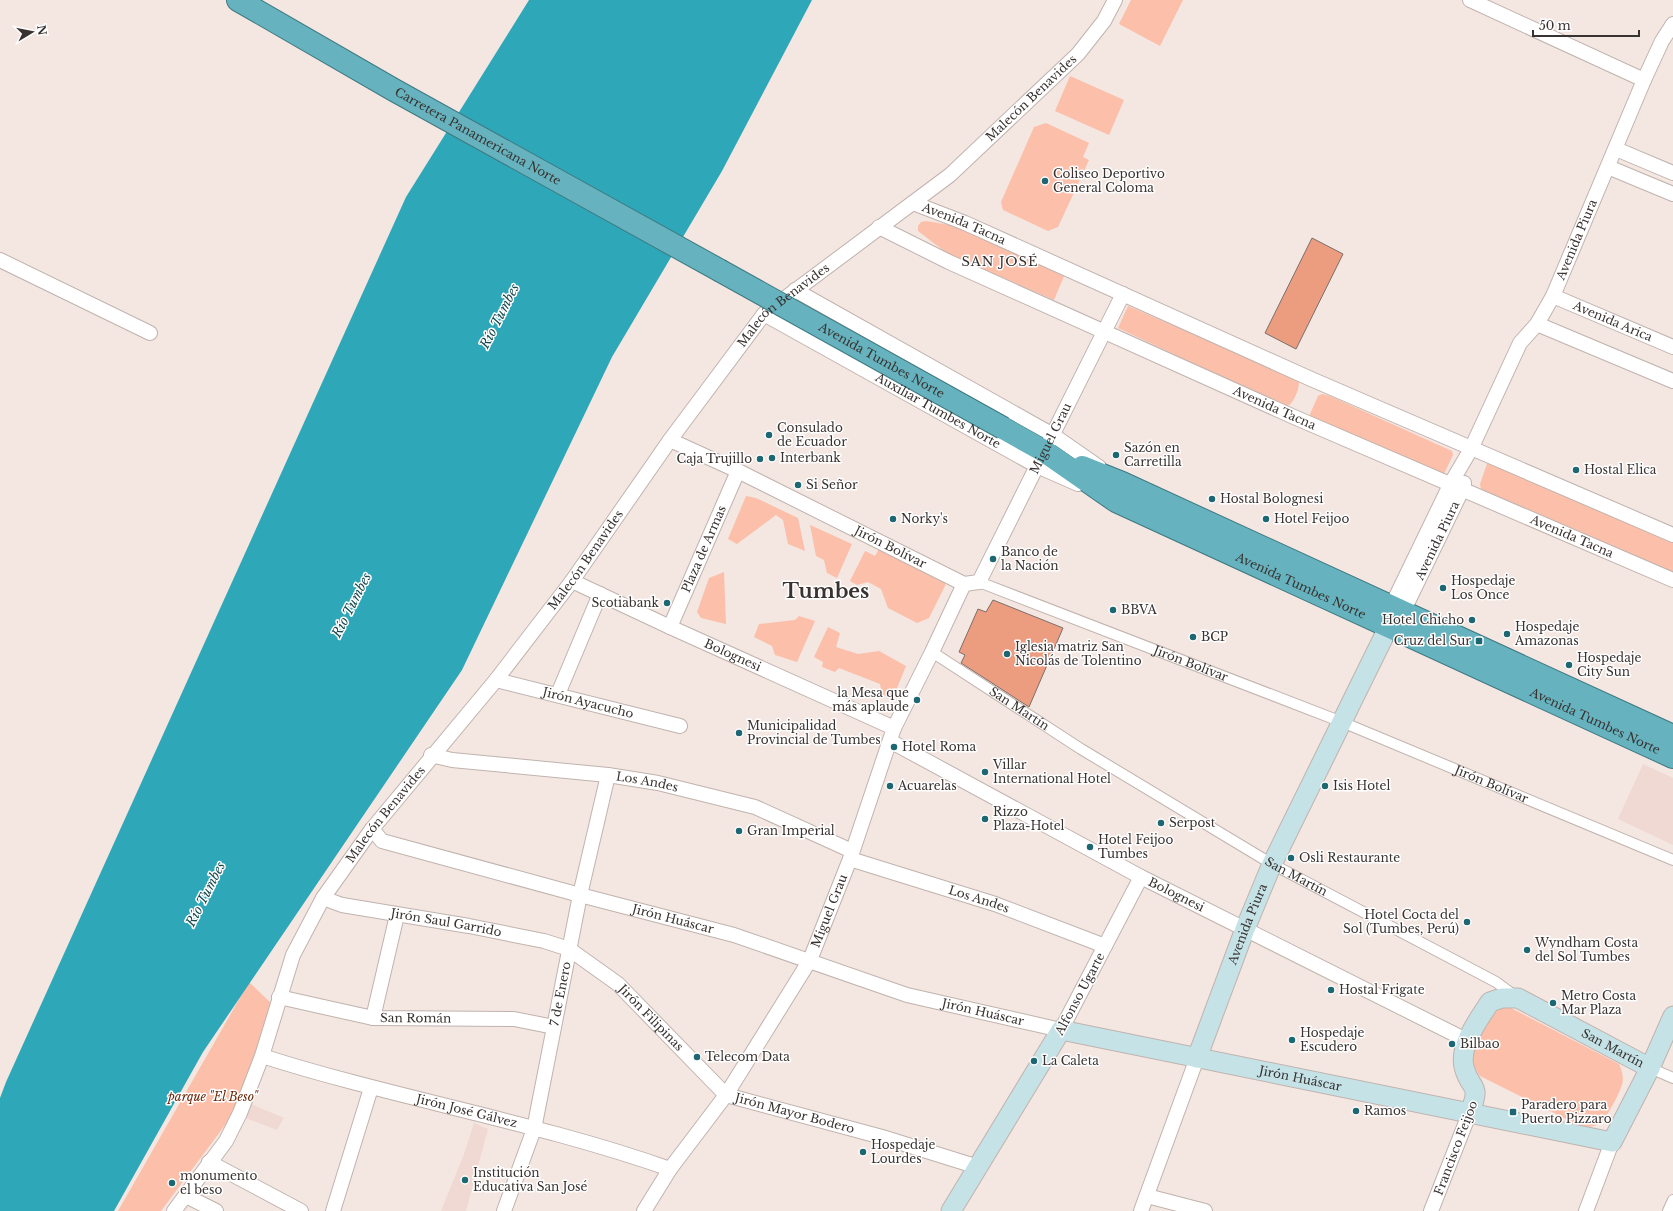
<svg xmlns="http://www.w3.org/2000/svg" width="1673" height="1211" font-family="'Libre Baskerville',serif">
<rect width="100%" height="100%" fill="#f4e6e1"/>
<path fill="#f0d9d2" d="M1643,764l30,14v67l-55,-26z
M249,1103l35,15 -7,12 -34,-13z
M474,1123l14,6 -22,82h-25l23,-57z"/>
<path fill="#fbbfaa" d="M1131,0h52l-23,46 -41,-22z
M1070,76l54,24 -15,35 -54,-24z
M1046,123l43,20 -6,14 6,3 -31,67 -10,4 -45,-21 -2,-8 33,-75z
M926,221l36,6 103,47 -11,26 -106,-46 -30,-23v-5l3,-4z
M1128,306l167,72 4,4c0,8 -5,20 -11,24h-5l-165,-78z
M1322,394l8,2 122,55 1,4 -9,19 -4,2 -129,-57 -1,-5 8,-18z
M1488,461l185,79v32l-192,-83 -1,-5z
M746,496l10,2 42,20 7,33 -17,-7 -5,-24 -7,-5 -39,29 -9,-5z
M810,525l42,19 -15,34 -10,-5 -3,-13 -8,-4z
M880,547l66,35 -1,4 -16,32 -12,5 -29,-15 -7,-19 -13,-7 -11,3 -7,-4 15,-30 10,5z
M724,572l2,52 -25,-6 -4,-6 12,-34z
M799,616l16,5 -18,41 -22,-7 -3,-9 -18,-9 5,-13 36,-4z
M828,627l12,6 -4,14 22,7 21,-3 27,15 -13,32 -11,-3 -2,-11 -41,-16 -4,4 -13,-5 1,-5 -9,-5z
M249,982l24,23 -36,104 -76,102h-43z
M1495,1007h14l110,57c3,6 5,14 3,21 -3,9 -15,33 -22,38 -6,4 -12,4 -18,4l-102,-51 -8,-12 -2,-13z"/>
<path fill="#2ea7b8" d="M529,0h283l-90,171 -110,186 -150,313 -259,382 -89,159h-114v-113l6,-16 400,-885z"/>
<path fill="#ec9c7f" stroke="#7b6f6a" d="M1312,238l31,16 -47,95 -31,-16z
M993,600l70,28 -34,79 -68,-44 4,-8 -6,-3 19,-43 8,3z"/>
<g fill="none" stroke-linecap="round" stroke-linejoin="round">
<defs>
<g id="pedestrian">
<path id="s1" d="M979,582l363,140 331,138"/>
<path id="s2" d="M932,652l149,97 191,115 224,118 19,14"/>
<path d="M1650,1068l23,10"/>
<path d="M1668,1211l5,-11"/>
</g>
<g id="minor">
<path d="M1470,0l174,80"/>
<path d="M1616,149l57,24"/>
<path d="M1608,167l65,27"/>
<path id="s3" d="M913,203l52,20 346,156 362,156"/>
<path id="s4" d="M879,227l70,35 345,155 379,163"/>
<path d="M0,260l150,73"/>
<path d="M795,290l258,145 46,32"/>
<path id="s5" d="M1553,296l120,51"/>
<path id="s6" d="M764,314l273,152 41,18"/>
<path d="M1537,324l136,57"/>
<path id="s7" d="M670,440l68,31 226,113 15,-2 144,-288"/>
<path id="s8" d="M572,581l98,46 224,101"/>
<path id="s9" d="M1390,615l1,-8 60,-124 20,-34 49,-106 17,-19 16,-28 91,-216 18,-39 11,-17"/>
<path id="s10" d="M1397,617l6,-5 59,-122 2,-7"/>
<path id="s11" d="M670,627l68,-156"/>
<path id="s12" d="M496,680l184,46"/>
<path d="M558,694l42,-100"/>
<path id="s13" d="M890,741l251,136 327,164"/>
<path id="s14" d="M431,755l21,5 156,15 50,8 97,24 97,44"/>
<path id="s15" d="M372,829l10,12 198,54 154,40 173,60 154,35 80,-153"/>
<path id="s16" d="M850,859l145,45 110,42"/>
<path id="s17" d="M323,898l19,7 127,21 75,15 25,8 49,35 108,111 156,42 96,30"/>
<path id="s18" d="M279,997l94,21 141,1 40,8"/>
<path d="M373,1018l24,-103"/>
<path id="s19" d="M262,1056c135,43 275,66 408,113"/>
<path d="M209,1162l92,49"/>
<path d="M186,1196l30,15"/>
<path d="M1147,1196l58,15"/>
<path id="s20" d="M174,1211l52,-70 14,-28 22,-57 31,-101 30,-57 49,-69 124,-149 76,-99 98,-141 94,-126 186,-139 128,-121 26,-33 11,-21"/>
<path d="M333,1211l38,-123"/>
<path id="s21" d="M504,1211l30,-82 46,-234 28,-120"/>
<path id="s22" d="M644,1211l26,-42 56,-74 84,-135 40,-101 44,-131 38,-76 32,-68"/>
<path d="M1141,1211l56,-153"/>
<path d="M1431,1211l39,-99"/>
<path d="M1586,1211l26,-69"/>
</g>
<g id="secondary">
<path id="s23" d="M1197,1058l48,-129 27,-65 117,-238"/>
<path id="s24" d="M1470,1112c12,-30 0,-21 -6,-45 -5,-22 15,-48 26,-65l12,-4h16l132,70"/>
<path id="s25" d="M951,1211l110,-181 551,112 38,-74 23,-52"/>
</g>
<g id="trunk">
<path id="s26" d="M238,0l156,90 325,180"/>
<path id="s27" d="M1003,428l41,23 72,50 557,256"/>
<path d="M1082,467l40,16 551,253"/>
</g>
</defs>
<use href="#pedestrian" stroke="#c0b3ae" stroke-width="12"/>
<use href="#minor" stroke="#c0b3ae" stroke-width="16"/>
<use href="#secondary" stroke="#c0b3ae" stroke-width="21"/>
<use href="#trunk" stroke="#3d7982" stroke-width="24"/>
<use href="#pedestrian" stroke="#fff" stroke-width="10"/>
<use href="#minor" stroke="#fff" stroke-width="14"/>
<use href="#secondary" stroke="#c5e2e7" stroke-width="19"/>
<use href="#trunk" stroke="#66b2be" stroke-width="22"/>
<defs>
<g id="trunk-bridge">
<path id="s28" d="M719,270l284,158"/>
</g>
</defs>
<use href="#trunk-bridge" stroke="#3d7982" stroke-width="24" stroke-linecap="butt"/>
<use href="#trunk-bridge" stroke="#66b2be" stroke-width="22"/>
</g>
<g fill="#1d6772" stroke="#fff" stroke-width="1.5">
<circle cx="1045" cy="181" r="4"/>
<circle cx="769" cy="435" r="4"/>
<circle cx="1116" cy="455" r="4"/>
<circle cx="772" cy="458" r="4"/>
<circle cx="760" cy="459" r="4"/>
<circle cx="1576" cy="470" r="4"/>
<circle cx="798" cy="485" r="4"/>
<circle cx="1212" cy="499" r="4"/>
<circle cx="893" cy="519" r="4"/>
<circle cx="1266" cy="519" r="4"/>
<circle cx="993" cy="559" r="4"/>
<circle cx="1443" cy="588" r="4"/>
<circle cx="667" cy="603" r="4"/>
<circle cx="1113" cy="610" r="4"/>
<circle cx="1472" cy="620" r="4"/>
<circle cx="1507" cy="634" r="4"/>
<circle cx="1193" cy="637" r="4"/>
<rect x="1475" y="637" width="8" height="8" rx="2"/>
<circle cx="1007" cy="654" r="4"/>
<circle cx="1569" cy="665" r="4"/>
<circle cx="917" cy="700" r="4"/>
<circle cx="739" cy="733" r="4"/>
<circle cx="894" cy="747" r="4"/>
<circle cx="985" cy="772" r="4"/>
<circle cx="890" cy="786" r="4"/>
<circle cx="1325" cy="786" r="4"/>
<circle cx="985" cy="819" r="4"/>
<circle cx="1161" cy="823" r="4"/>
<circle cx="739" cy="831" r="4"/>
<circle cx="1090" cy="847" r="4"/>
<circle cx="1291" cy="858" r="4"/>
<circle cx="1467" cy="922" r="4"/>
<circle cx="1527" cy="950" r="4"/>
<circle cx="1331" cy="990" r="4"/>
<circle cx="1553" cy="1003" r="4"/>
<circle cx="1292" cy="1040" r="4"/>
<circle cx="1452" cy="1044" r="4"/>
<circle cx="697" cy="1057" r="4"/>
<circle cx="1034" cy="1061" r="4"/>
<circle cx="1356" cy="1111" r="4"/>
<rect x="1509" y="1108" width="8" height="8" rx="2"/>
<circle cx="863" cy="1152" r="4"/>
<circle cx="465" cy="1180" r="4"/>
<circle cx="172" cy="1183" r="4"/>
</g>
<g text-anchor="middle" stroke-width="3" stroke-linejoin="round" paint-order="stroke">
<g font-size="12" fill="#383230" stroke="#fff">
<text dy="4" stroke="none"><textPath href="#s20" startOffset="1426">Malecón Benavides</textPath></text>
<text dy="4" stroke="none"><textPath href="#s26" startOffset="276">Carretera Panamericana Norte</textPath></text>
<text dy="4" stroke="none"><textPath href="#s3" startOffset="55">Avenida Tacna</textPath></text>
<text dy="4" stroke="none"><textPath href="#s9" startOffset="421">Avenida Piura</textPath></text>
<text dy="4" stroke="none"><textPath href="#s20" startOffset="1102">Malecón Benavides</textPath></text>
<text dy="4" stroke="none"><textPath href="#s5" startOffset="65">Avenida Arica</textPath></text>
<text dy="4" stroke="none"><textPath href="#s28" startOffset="186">Avenida Tumbes Norte</textPath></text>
<text dy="4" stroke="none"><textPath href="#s4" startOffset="435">Avenida Tacna</textPath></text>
<text dy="4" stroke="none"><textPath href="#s6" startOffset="199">Auxiliar Tumbes Norte</textPath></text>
<text dy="4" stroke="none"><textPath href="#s7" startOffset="503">Miguel Grau</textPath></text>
<text dy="4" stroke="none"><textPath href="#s4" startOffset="759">Avenida Tacna</textPath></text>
<text dy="4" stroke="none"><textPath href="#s10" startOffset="87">Avenida Piura</textPath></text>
<text dy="4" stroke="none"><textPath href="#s7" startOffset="245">Jirón Bolívar</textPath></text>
<text dy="4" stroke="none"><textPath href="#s11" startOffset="85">Plaza de Armas</textPath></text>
<text dy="4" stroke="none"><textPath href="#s20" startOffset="778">Malecón Benavides</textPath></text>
<text dy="4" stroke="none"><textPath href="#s27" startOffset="338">Avenida Tumbes Norte</textPath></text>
<text dy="4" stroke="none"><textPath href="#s8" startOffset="177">Bolognesi</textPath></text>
<text dy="4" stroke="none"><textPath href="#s1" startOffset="227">Jirón Bolívar</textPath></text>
<text dy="4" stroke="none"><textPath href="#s12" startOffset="95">Jirón Ayacucho</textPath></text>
<text dy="4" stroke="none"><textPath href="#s2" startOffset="104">San Martín</textPath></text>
<text dy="4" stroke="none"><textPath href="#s27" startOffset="662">Avenida Tumbes Norte</textPath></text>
<text dy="4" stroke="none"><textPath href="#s14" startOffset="218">Los Andes</textPath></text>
<text dy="4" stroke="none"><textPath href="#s1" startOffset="551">Jirón Bolívar</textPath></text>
<text dy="4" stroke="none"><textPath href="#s20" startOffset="454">Malecón Benavides</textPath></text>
<text dy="4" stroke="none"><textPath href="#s2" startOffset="428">San Martín</textPath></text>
<text dy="4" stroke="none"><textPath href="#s13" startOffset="325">Bolognesi</textPath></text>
<text dy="4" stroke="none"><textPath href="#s16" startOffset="135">Los Andes</textPath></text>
<text dy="4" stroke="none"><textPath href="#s22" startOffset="354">Miguel Grau</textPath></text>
<text dy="4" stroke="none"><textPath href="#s15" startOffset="317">Jirón Huáscar</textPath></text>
<text dy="4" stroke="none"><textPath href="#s17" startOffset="126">Jirón Saul Garrido</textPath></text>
<text dy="4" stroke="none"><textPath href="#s23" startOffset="143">Avenida Piura</textPath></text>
<text dy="4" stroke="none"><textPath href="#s21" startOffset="225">7 de Enero</textPath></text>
<text transform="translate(1080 994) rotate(-62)" y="4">Alfonso Ugarte</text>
<text dy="4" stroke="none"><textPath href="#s15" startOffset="641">Jirón Huáscar</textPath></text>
<text dy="4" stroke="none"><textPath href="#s18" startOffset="139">San Román</textPath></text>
<text dy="4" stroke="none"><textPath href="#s17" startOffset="359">Jirón Filipinas</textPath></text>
<text dy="4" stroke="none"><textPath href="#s24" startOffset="256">San Martín</textPath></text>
<text dy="4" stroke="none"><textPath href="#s25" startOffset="456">Jirón Huáscar</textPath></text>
<text dy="4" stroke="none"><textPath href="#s19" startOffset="212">Jirón José Gálvez</textPath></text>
<text dy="4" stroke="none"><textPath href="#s17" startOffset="538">Jirón Mayor Bodero</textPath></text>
<text transform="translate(1456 1148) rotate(-69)" y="4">Francisco Feijoo</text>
</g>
<g font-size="12" fill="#383230" stroke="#fff" text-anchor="start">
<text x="1053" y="178">Coliseo Deportivo<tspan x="1053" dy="14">General Coloma</tspan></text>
<text x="777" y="432">Consulado<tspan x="777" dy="14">de Ecuador</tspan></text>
<text x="1124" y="452">Sazón en<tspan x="1124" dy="14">Carretilla</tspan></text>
<text x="780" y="462">Interbank</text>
<text x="752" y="463" text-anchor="end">Caja Trujillo</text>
<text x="1584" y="474">Hostal Elica</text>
<text x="806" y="489">Si Señor</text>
<text x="1220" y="503">Hostal Bolognesi</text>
<text x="901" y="523">Norky's</text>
<text x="1274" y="523">Hotel Feijoo</text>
<text x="1001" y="556">Banco de<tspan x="1001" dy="14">la Nación</tspan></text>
<text x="1451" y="585">Hospedaje<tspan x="1451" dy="14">Los Once</tspan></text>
<text x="659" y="607" text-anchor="end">Scotiabank</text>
<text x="1121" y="614">BBVA</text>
<text x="1464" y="624" text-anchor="end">Hotel Chicho</text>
<text x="1515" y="631">Hospedaje<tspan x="1515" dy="14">Amazonas</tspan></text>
<text x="1201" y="641">BCP</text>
<text x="1471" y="645" text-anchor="end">Cruz del Sur</text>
<text x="1015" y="651">Iglesia matriz San<tspan x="1015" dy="14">Nicolás de Tolentino</tspan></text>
<text x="1577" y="662">Hospedaje<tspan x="1577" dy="14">City Sun</tspan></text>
<text x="909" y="697" text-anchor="end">la Mesa que<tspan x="909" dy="14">más aplaude</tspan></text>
<text x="747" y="730">Municipalidad<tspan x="747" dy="14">Provincial de Tumbes</tspan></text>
<text x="902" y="751">Hotel Roma</text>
<text x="993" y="769">Villar<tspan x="993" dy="14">International Hotel</tspan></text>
<text x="898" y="790">Acuarelas</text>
<text x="1333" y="790">Isis Hotel</text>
<text x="993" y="816">Rizzo<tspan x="993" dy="14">Plaza-Hotel</tspan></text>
<text x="1169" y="827">Serpost</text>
<text x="747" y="835">Gran Imperial</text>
<text x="1098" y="844">Hotel Feijoo<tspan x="1098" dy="14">Tumbes</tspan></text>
<text x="1299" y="862">Osli Restaurante</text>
<text x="1459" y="919" text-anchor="end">Hotel Cocta del<tspan x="1459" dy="14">Sol (Tumbes, Perú)</tspan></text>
<text x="1535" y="947">Wyndham Costa<tspan x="1535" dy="14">del Sol Tumbes</tspan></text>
<text x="1339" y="994">Hostal Frigate</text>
<text x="1561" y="1000">Metro Costa<tspan x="1561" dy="14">Mar Plaza</tspan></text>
<text x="1300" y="1037">Hospedaje<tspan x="1300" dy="14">Escudero</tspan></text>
<text x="1460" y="1048">Bilbao</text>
<text x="705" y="1061">Telecom Data</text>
<text x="1042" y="1065">La Caleta</text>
<text x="1521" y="1109">Paradero para<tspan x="1521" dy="14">Puerto Pizzaro</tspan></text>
<text x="1364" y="1115">Ramos</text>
<text x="871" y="1149">Hospedaje<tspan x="871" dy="14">Lourdes</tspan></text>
<text x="473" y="1177">Institución<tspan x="473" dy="14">Educativa San José</tspan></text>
<text x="180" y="1180">monumento<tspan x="180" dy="14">el beso</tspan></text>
</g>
<g font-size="12" font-style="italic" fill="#6b2405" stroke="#fff">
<text x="213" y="1101">parque "El Beso"</text>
</g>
<g font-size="13" letter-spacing="1" fill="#383230" stroke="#fff">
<text x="1000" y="266">SAN JOSÉ</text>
</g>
<g font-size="13" font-style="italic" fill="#15484f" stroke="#fff">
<text transform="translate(499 316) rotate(-63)" y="5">Río Tumbes</text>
<text transform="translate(351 605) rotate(-63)" y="5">Río Tumbes</text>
<text transform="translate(205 894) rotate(-63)" y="5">Río Tumbes</text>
</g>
<g font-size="20" font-weight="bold" fill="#383230" stroke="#fff">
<text x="826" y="598">Tumbes</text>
</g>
</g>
<g transform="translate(32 32) rotate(80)" stroke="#ffffff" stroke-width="3" paint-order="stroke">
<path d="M0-3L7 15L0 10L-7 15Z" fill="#383230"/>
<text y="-6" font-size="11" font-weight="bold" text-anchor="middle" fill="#383230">N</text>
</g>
<path d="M1533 30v6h106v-6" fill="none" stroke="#383230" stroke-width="2"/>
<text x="1539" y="30" font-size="12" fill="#383230" stroke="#ffffff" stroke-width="3" paint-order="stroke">50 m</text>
</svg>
